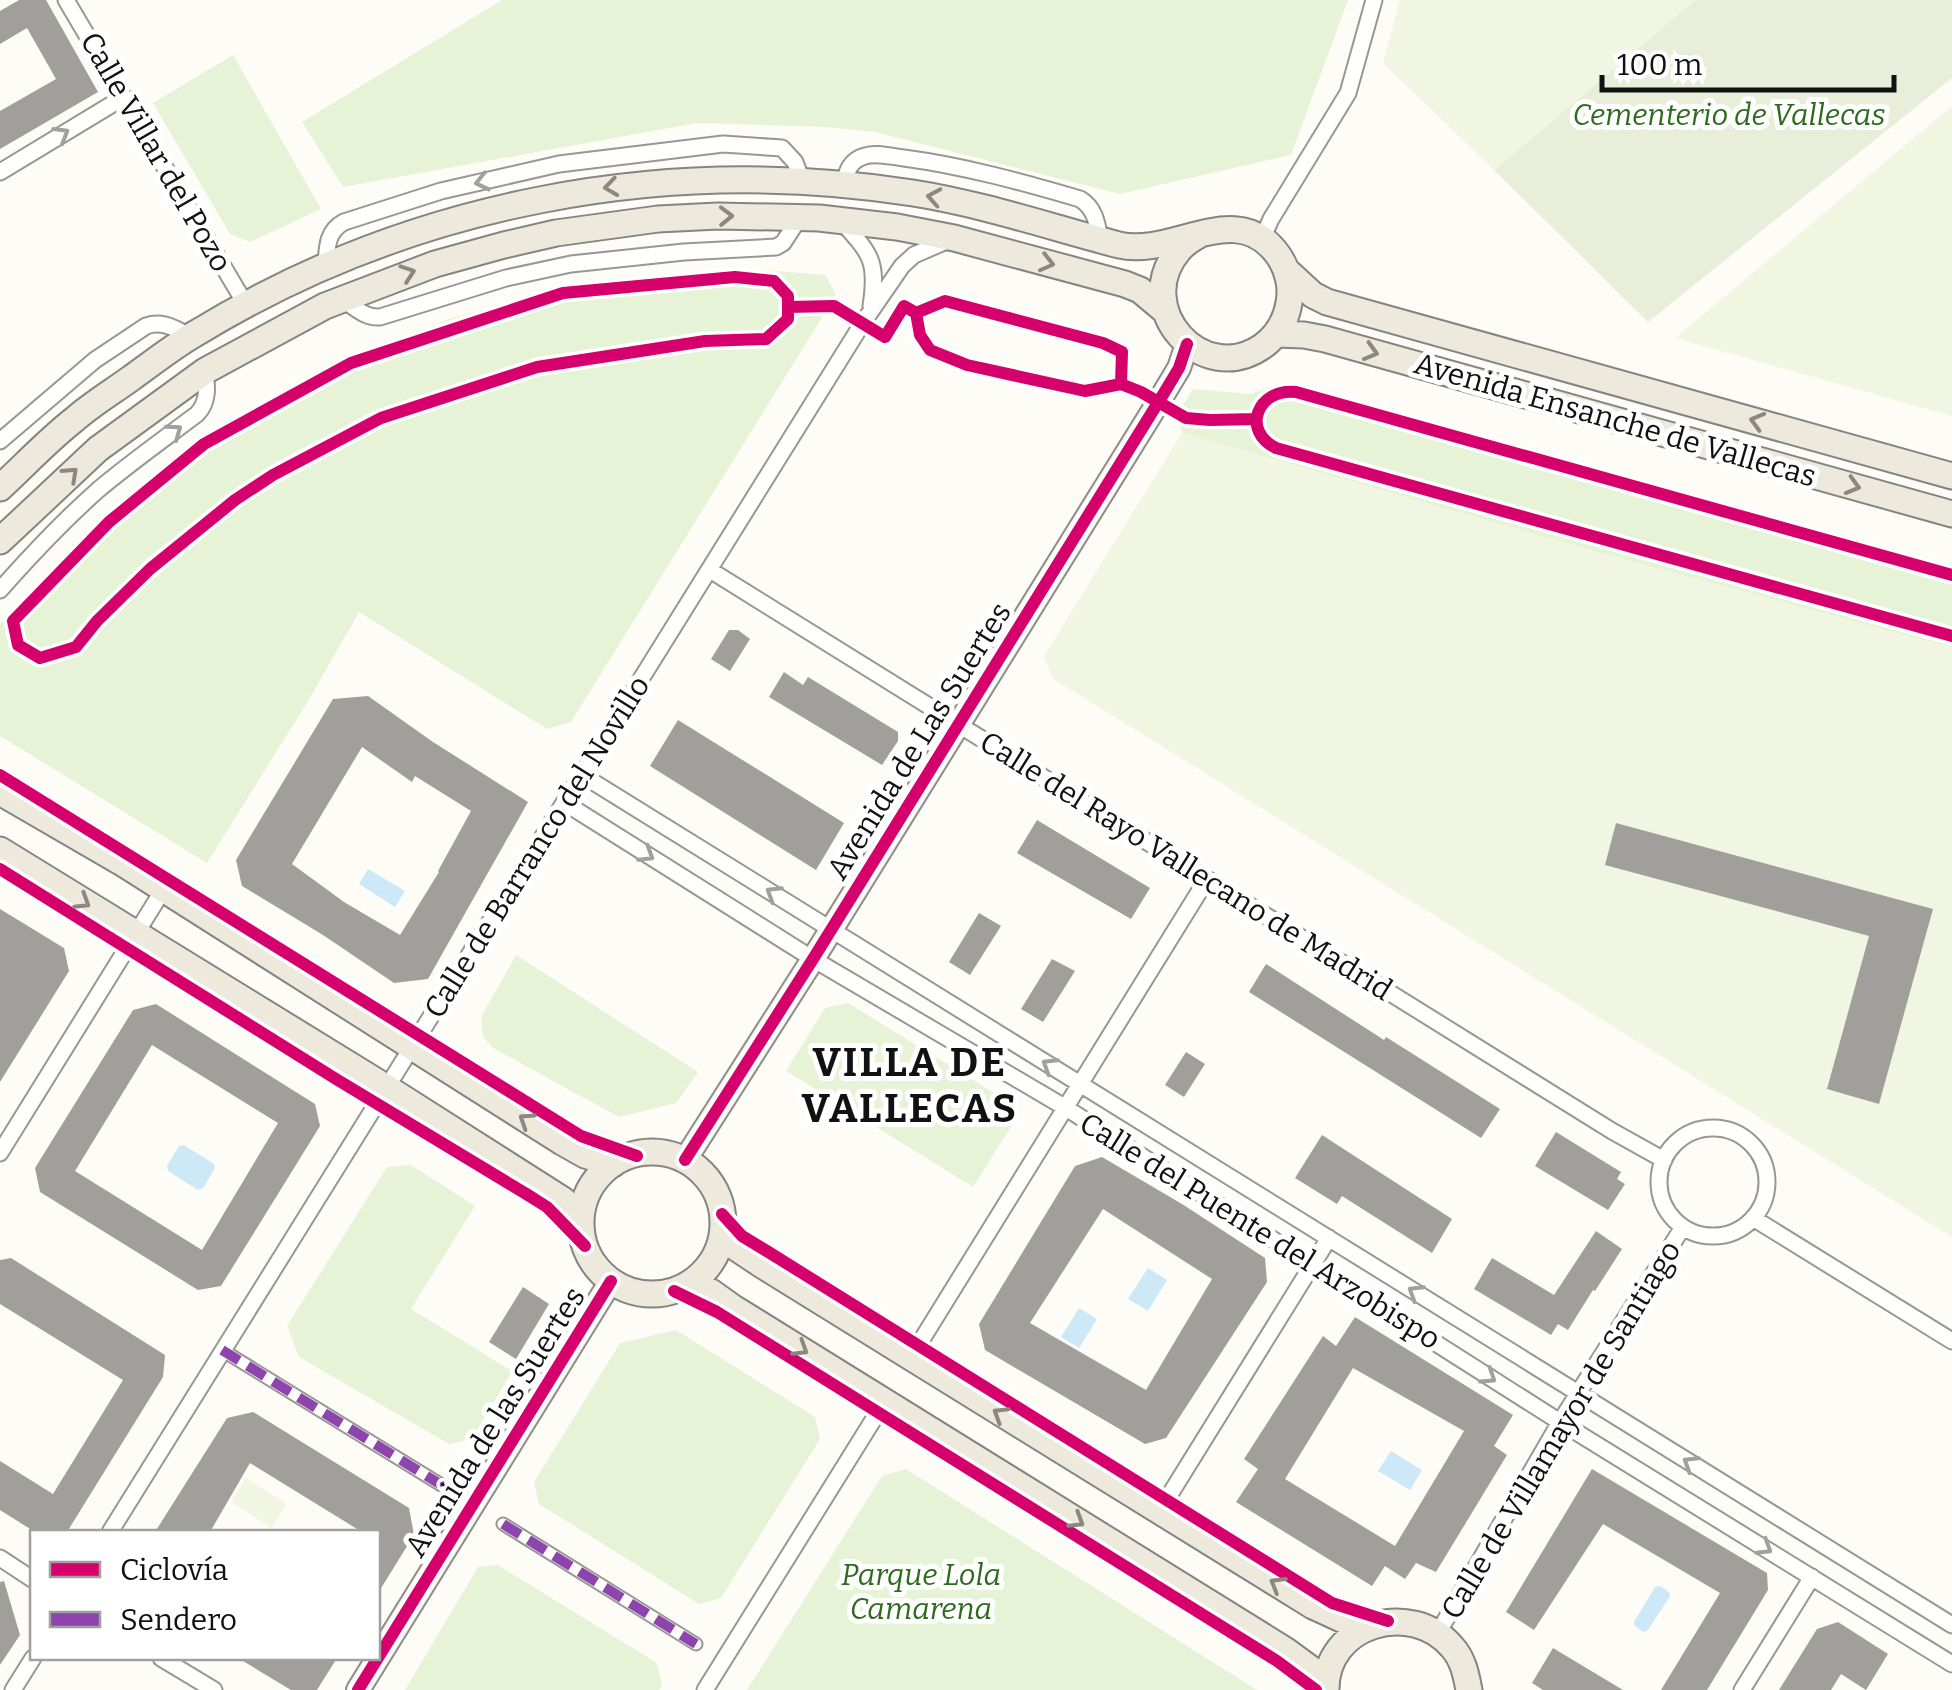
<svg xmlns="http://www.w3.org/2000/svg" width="1952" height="1690" font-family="Bitter,serif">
<rect width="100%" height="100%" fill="#fdfcf7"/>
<path fill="#e7f3d7" d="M502,0h846l-57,155 -171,39 -245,-62 -49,-5 -129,-4 -354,64 -41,-65z
M233,55l88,154 -71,33 -20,-8 -77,-131z
M765,270l61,5 10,20 -265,427 -24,7 -188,-117 -51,89 -101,162 -207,-127v-112l98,-102 110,-88 130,-72 114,-44 109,-29 95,-13z
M1272,386h16l12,12 652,182v68l-349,-94 -421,-121 -5,-18 16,-26 57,5z
M516,955l182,117 -22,31 -57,14 -126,-69 -10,-11 -2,-20z
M848,1003l159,98 5,24 -39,62 -187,-116 39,-63z
M411,1165l64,41 -64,103 101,62 -40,68 -23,5 -150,-87 -12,-31 100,-159z
M676,1330l139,87 5,22 -99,159 -22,6 -160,-100 -5,-22 86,-139z
M906,1469l351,221h-510l135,-214z
M498,1565l159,98 5,22 -3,5h-254l73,-123z"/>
<path fill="#e9eedb" d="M1695,0h257v78l-304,244 -154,-152z"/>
<path fill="#f0f6e1" d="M1400,0h295l-201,170 -111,-107z
M1952,106v310l-277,-78z
M1182,433l421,121 349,94v589l-900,-559 -8,-22z
M246,1478l41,26 -15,24 -41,-26z"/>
<path fill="#cde8f7" d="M368,869l37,22 -10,16 -36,-23z
M184,1145l30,19 1,4 -12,20 -5,2 -30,-19 -1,-5 12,-20z
M1148,1268l19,12 -19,31 -20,-12z
M1079,1308l18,11 -18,29 -18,-11z
M1391,1451l31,19 -12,20 -32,-19z
M1660,1586l9,6 1,4 -22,34 -4,2 -9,-6 -1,-4 21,-35z"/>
<path fill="#a19f9c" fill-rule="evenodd" d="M19,0h27l52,92 -98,57v-38l56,-32 -29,-51 -27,16v-33z
M729,630h9l12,9 -20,32 -19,-12z
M784,672l19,13 5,-8 90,55v9l-16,24 -113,-68z
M368,696l65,46 95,60 -100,177 -34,4 -71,-48 -81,-49 -6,-26 97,-161zM362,747l50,35 3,-6 56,35 -33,60 1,1 -39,63 -56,-33 -52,-38z
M678,720l166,103 -28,47 -166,-104z
M1037,820l113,68 -19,31 -114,-66z
M1616,823l317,86 -54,195 -52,-15 42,-153 -264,-71z
M0,909l64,39 5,23 -69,111z
M979,913l22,13 -31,49 -21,-13z
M1052,959l23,12 -32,51 -22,-13z
M1266,964l118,76 2,-3 114,72 -19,29 -232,-146z
M156,1004l159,100 5,22 -99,160 -23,4 -158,-98 -5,-24 98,-158zM152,1045l126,78 -76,127 -127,-79z
M1186,1052l19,12 -21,33 -19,-12z
M1556,1132l65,40 -4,7 8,5 -17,26 -73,-44z
M1322,1135l130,84 -20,34 -90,-57 -5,8 -42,-26z
M1102,1157l80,47 83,54 2,24 -101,156 -21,6 -160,-94 -6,-26 96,-158zM1103,1209l109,70 -66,111 -116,-67z
M1596,1231l26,18 -27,42 -2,-1 -25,40 -10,-6 -7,11 -77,-46 18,-31 62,37z
M11,1258l154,97 -2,22 -96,155h-32l-35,-22v-49l53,33 70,-114 -123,-76v-44z
M523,1287l26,17 -33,55 -27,-17z
M1355,1317l158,98 -19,31 13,9 -71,117 -20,-9 -11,16 -20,-13 -13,20 -136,-84 22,-33 -14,-10 79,-123 13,10zM1353,1368l111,63 -69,115 -110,-67z
M253,1412l156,96 5,27 -36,58v-61h-16l-112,-69 -40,69h-55l72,-114z
M1592,1469l175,104 1,17 -61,100h-46l59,-97 -117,-69 -69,106 -28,-18z
M4,1581l16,54 -20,30v-83z
M1838,1622l50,32 -22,36 -25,-16 -10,16h-52l38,-61z
M1553,1648l70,42h-80l-11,-7z
M238,1658h99l-20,32h-26z"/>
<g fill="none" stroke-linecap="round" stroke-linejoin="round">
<defs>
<path id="pedestrian" d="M222,1350l221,136
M503,1524l193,120"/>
<path id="minor" d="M66,0l180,305
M0,172l124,-75
M843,185c4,-14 7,-25 22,-29 12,-4 27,1 39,2 60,8 118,24 176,41 15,9 17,24 20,40
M841,221c30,33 37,40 30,85
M1262,239l9,-20 77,-126 26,-93
M326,265c1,-18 1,-34 18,-43l97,-31 118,-27 164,-20 59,4 13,14 7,19
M342,299c12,8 23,19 38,18l126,-39 65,-14 113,-12 92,-5 7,-4 17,-26
M0,441l95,-81 51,-34c17,-6 29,3 44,10
M710,570l902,561 52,29
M0,590c31,-35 63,-69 98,-100 32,-27 66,-51 99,-76 12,-12 10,-28 8,-43
M582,775l1370,850
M565,803l248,156 253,149 494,314 392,242
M1659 1182a54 54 0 1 1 108 0a54 54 0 1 1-108 0Z
M0,1153l163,-263
M1753,1218l199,123
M911,1357l296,-478
M1159,1512l170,-274
M110,1532l752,-1208 40,-58 12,-11 37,-16
M0,1558l32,21
M1438,1633l122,-211 123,-195
M161,1658l53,32
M13,1690l20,-32
M705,1690l180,-289
M1742,1690l70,-113"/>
<path id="secondary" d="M685,1160l128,-201 351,-566 15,-25 8,-24
M358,1690l253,-409"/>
<path id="primary" d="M1287,271l26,24 14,7 625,174
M1276,334l28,1 21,4 627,175
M0,488c25,-23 48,-48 75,-69 17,-15 37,-27 55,-40 21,-15 41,-31 63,-44 215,-132 471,-181 720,-142 70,11 137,34 206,52 54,13 118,-48 159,10 10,14 14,32 11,48 -3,17 -11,32 -26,43 -61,43 -133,-39 -84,-96 5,-6 13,-11 20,-15
M0,541l98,-92 107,-78 120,-65 110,-42 69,-19 52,-12 102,-14 60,-3 101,2 78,9 57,11 171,46 15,6 24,20
M0,792l124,72 438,278 23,13 28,9
M0,850l387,238 176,112 18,22
M581 1223a71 71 0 1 1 142 0a71 71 0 1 1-142 0Z
M723,1230l12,17 27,18 551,341 50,23
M686,1286l25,6 21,15 553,343 41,30
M1326,1690c-1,-66 85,-91 126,-43 11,12 14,27 17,43"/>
</defs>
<use href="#pedestrian" stroke="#979795" stroke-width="15"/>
<use href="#minor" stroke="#979795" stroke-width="19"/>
<use href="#secondary" stroke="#8e8d8b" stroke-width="26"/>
<use href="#primary" stroke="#858482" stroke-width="29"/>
<use href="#pedestrian" stroke="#fffffe" stroke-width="11"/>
<use href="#minor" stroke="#fffffe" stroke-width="15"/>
<use href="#secondary" stroke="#f6f4eb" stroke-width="22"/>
<use href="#primary" stroke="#ede9dc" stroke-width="25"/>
<path stroke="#8e44ad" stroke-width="10" stroke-dasharray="20 10" stroke-linecap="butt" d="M222,1350l221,136
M503,1524l193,120"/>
<defs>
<path id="cycleway" d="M735,277l39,4 14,15v23l-22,20 -61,2 -168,26 -156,51 -108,57 -38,25 -85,69 -53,52 -21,26 -36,11 -22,-13 -5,-24 96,-99 95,-78 147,-81 212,-70z
M945,301l158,42 19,9 -1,32 -36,7 -118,-26 -37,-15 -10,-15 -4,-22z
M788,307l46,-1 51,31 19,-31 12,7
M1121,384l20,8 45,26 24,2 46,-1
M1952,575l-656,-183c-39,-4 -55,39 -20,56l676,188
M0,775l581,361 56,20
M0,869l336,210 192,116 19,12 38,39
M685,1160l128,-201 351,-566 15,-25 8,-24
M722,1214l20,22 28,17 562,350 56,18
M674,1291l43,21 560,349 39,29
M358,1690l253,-409"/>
</defs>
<use href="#cycleway" stroke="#fff" stroke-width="19"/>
<use href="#cycleway" stroke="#d6006c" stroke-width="12"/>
</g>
<defs><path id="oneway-chevron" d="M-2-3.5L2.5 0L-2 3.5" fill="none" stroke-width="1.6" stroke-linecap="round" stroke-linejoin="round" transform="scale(2.5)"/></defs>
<g stroke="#a0a09f">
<use href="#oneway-chevron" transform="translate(62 134) rotate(-31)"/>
<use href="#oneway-chevron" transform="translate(482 182) rotate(167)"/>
<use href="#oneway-chevron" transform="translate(175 431) rotate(-36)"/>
<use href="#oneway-chevron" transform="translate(647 855) rotate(32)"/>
<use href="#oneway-chevron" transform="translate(773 893) rotate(-148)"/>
<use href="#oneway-chevron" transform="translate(1049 1065) rotate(-148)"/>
<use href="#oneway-chevron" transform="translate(1415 1292) rotate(-148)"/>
<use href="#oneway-chevron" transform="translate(1489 1377) rotate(33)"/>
<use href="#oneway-chevron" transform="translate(1690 1463) rotate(-148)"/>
<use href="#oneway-chevron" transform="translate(1765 1548) rotate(32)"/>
</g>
<g stroke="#8a8881">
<use href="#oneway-chevron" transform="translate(611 187) rotate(172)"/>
<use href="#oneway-chevron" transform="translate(934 197) rotate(-170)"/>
<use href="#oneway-chevron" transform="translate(726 216) rotate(-1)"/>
<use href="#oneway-chevron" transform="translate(1047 263) rotate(14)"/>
<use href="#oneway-chevron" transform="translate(408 273) rotate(-19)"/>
<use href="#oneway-chevron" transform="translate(1371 352) rotate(16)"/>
<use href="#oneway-chevron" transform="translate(1757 421) rotate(-164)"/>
<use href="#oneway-chevron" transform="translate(71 474) rotate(-43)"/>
<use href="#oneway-chevron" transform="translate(1853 486) rotate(16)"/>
<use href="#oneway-chevron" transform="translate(83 902) rotate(32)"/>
<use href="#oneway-chevron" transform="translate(526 1120) rotate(-147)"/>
<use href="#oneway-chevron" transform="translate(801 1349) rotate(32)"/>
<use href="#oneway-chevron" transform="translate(1000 1414) rotate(-148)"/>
<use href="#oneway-chevron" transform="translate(1077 1521) rotate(32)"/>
<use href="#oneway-chevron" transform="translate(1277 1584) rotate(-149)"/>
</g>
<g text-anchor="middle" stroke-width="10" stroke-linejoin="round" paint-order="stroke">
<g font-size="30" font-style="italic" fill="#2f6b1f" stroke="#fff">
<text x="1729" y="125">Cementerio de Vallecas</text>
<text x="921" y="1585">Parque Lola<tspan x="921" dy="34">Camarena</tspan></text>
</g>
<g font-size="30" fill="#111" stroke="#fff">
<text transform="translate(156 152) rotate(60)" y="10">Calle Villar del Pozo</text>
<text transform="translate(1615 420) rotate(16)" y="10">Avenida Ensanche de Vallecas</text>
<text transform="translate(919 741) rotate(-58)" y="10">Avenida de Las Suertes</text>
<text transform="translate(537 847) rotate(-58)" y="10">Calle de Barranco del Novillo</text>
<text transform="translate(1186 866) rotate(32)" y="10">Calle del Rayo Vallecano de Madrid</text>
<text transform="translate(1260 1231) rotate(32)" y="10">Calle del Puente del Arzobispo</text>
<text transform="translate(495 1422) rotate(-58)" y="10">Avenida de las Suertes</text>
<text transform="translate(1561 1430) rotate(-59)" y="10">Calle de Villamayor de Santiago</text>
</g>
<g font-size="40" font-weight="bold" letter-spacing="2.5" fill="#111" stroke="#fff">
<text x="910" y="1076">VILLA DE<tspan x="910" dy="46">VALLECAS</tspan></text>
</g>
</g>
<rect x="30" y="1530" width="350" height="130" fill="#ffffff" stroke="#a0a0a0" stroke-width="2.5"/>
<rect x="50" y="1562" width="50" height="15" fill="#d6006c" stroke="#a0a0a0" stroke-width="2.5"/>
<text x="120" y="1580" font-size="30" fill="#111111">Ciclovía</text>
<rect x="50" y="1612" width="50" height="15" fill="#8e44ad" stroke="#a0a0a0" stroke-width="2.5"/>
<text x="120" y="1630" font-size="30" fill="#111111">Sendero</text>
<path d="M1602 75v15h292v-15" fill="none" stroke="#111111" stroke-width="5"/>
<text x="1617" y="75" font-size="30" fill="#111111" stroke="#ffffff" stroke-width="8" paint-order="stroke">100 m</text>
</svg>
